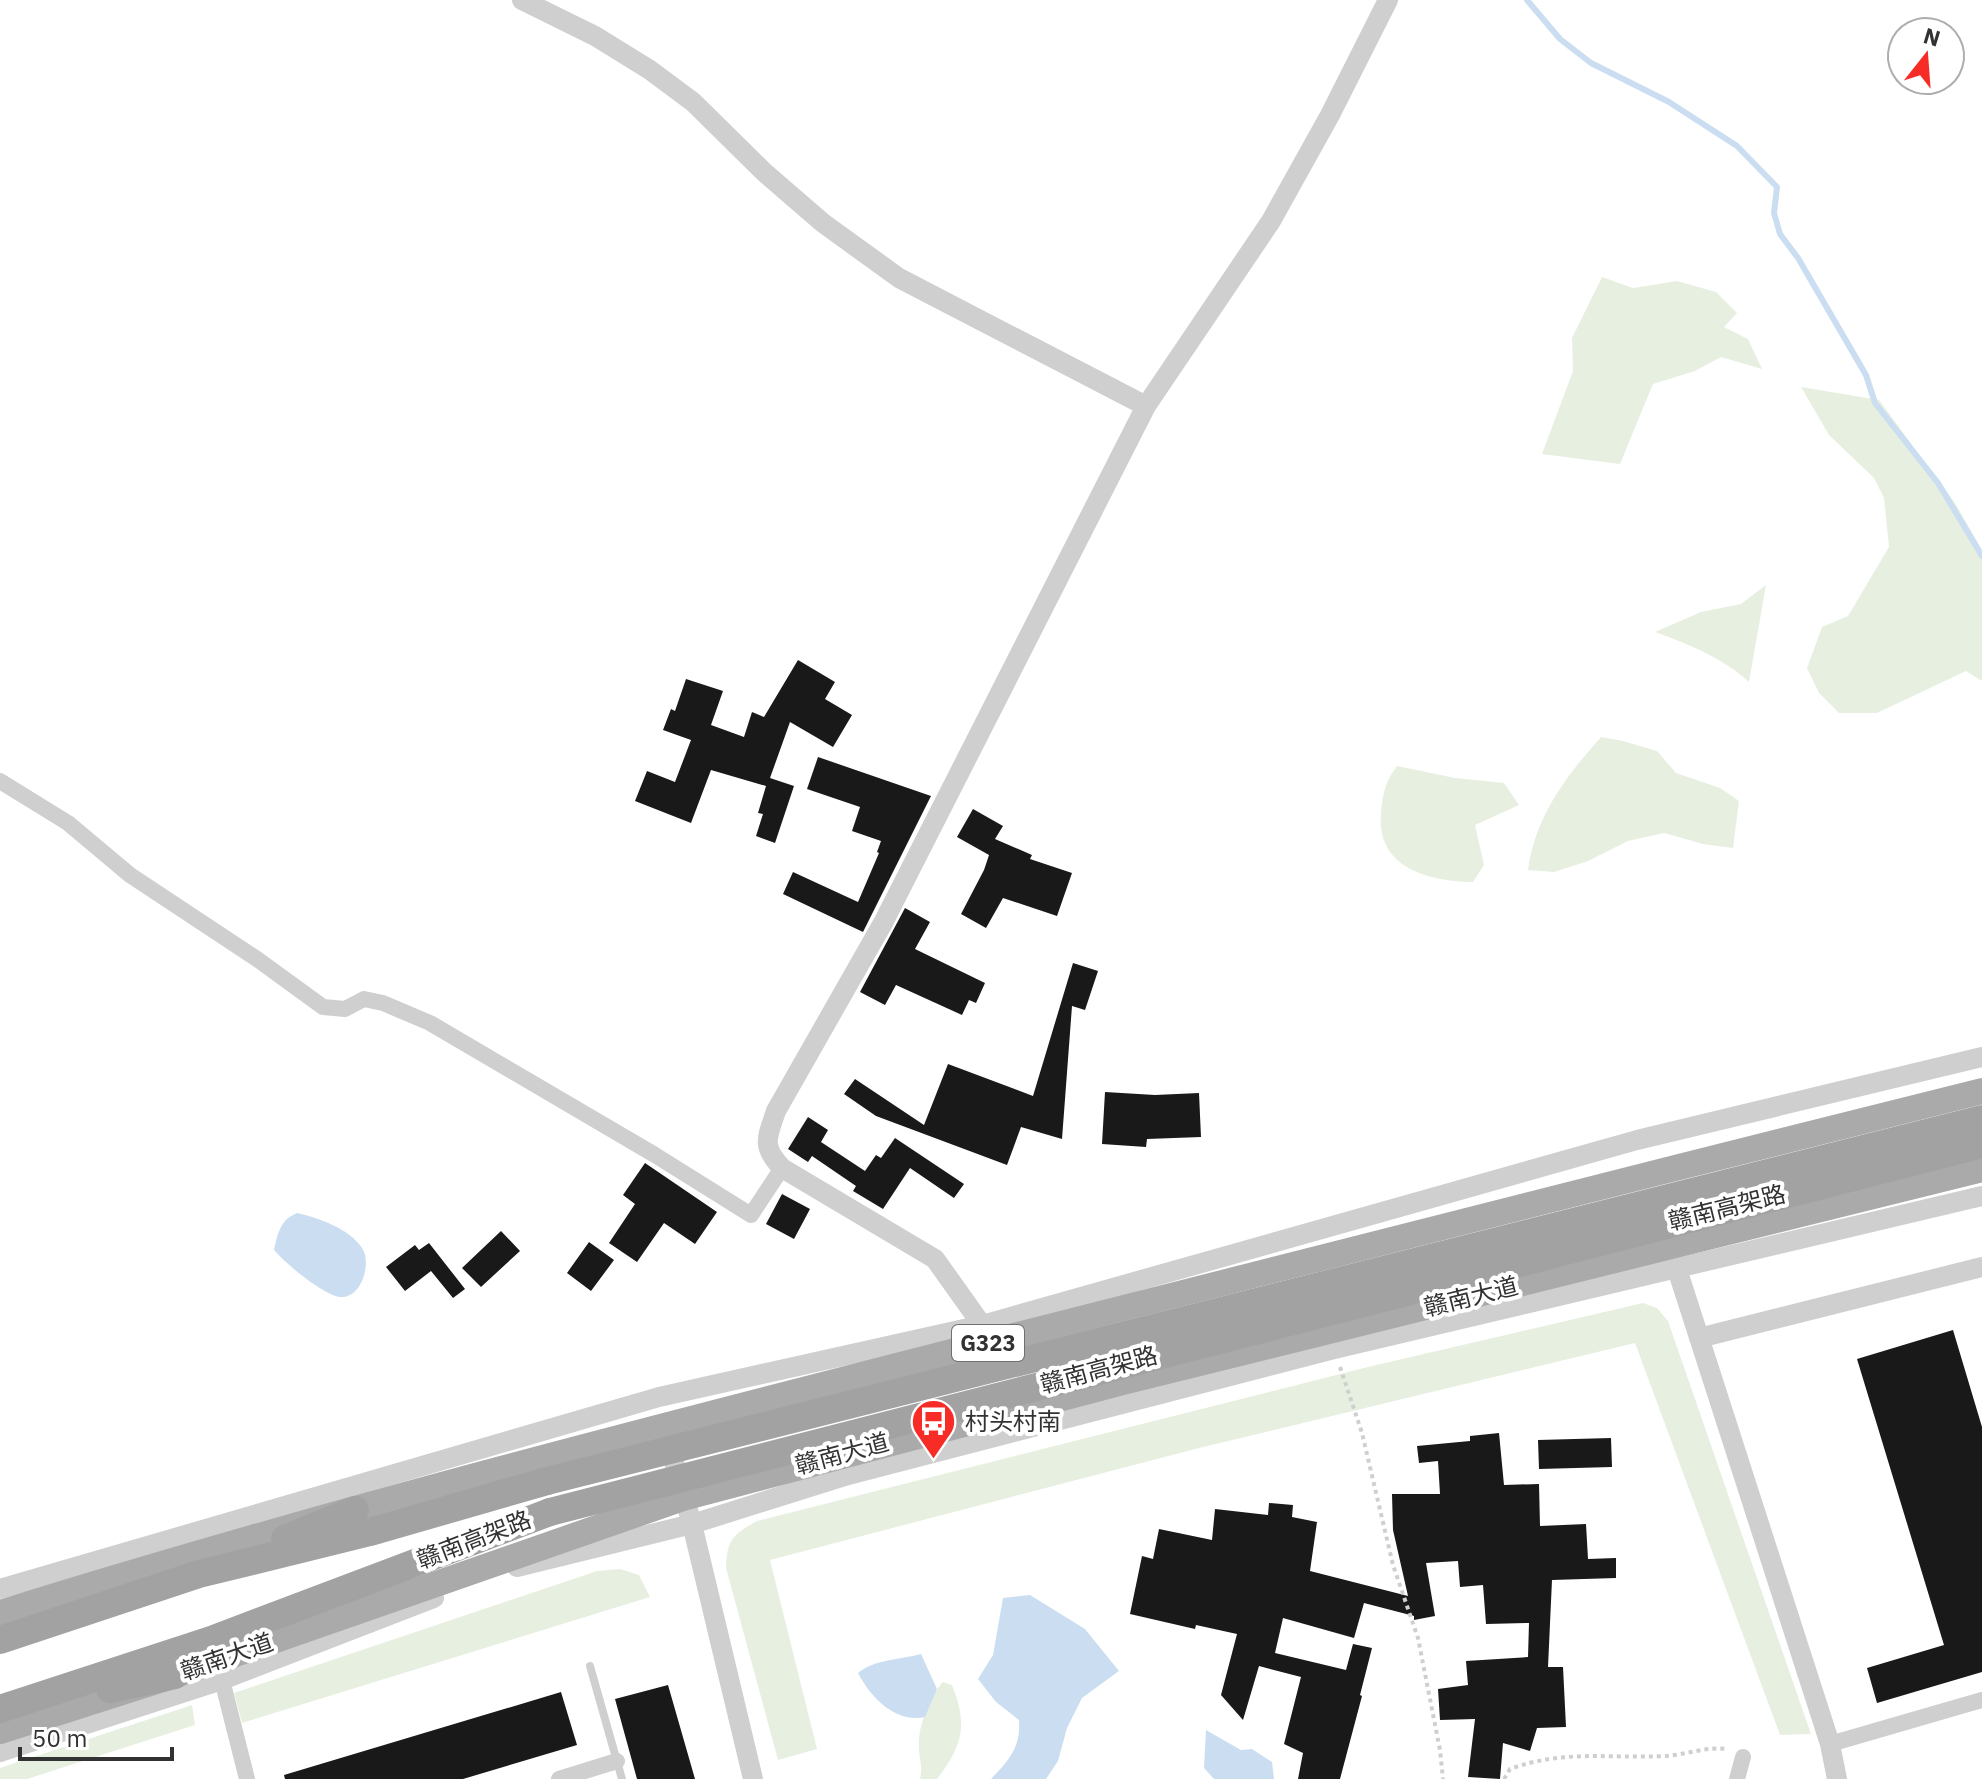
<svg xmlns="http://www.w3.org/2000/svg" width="1982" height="1779" font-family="'IBM Plex Sans','Noto Sans SC',sans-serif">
<rect width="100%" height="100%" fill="#fff"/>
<path fill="#e7f0e0" d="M1602,277l31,11 44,-7 39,11 21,21 -13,14 24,12 14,30 -41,-12 -26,14 -42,13 -33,80 -78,-10 31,-83 -1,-33z
M1801,387l78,13 76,103 27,47v131l-16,-10 -89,42h-38l-20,-20 -12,-25 15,-41 26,-11 41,-69 -5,-49 -10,-20 -45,-43z
M1766,585l-17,97c-26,-24 -61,-38 -94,-50l46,-20 40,-8z
M1601,737l22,4 34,10 19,22 44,15 19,13 -6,47 -30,-4 -39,-11 -36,8 -40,20 -34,11 -26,-2c7,-53 38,-94 73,-133z
M1397,766l58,12 49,5 15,22 -44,20 9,40 -11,17c-45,-1 -97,-14 -92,-69 2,-20 4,-31 16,-47z
M1643,1303l14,5 11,13 143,413 -31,1 -145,-392 -436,105 -429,112 47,189 -39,11 -52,-192c1,-28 6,-33 31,-47l615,-155z
M620,1569l19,6 11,22 -408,126 -8,-30 363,-122z
M943,1682l9,3c16,40 11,60 -15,94h-17c3,-15 -1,-18 -1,-31 -2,-20 11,-52 24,-66z
M192,1705l3,20 -168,54h-27v-11z"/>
<path fill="#cbdef1" d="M297,1213c21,5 52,15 65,35 10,14 0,51 -22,49 -17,-2 -55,-34 -66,-47 4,-17 6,-30 23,-37z
M1030,1595l55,34 34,42 -37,27 -15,30 -9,33 -12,18h-55c18,-19 30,-32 28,-59l-23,-18 -18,-23 15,-24 10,-57z
M921,1654l16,35 -12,28c-30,6 -54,-19 -67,-44 17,-14 41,-13 63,-19z
M1206,1730l35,20 11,-1 20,13 2,17h-60l-10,-11z"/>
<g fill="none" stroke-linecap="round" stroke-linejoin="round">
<path stroke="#cbdef1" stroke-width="6" d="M1527,0l33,39 31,24 78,39 68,44 40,41 -3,26 6,21 18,24 68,117 9,28 63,80 44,73"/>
</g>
<path fill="#191919" d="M798,660l37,22 -10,17 27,16 -19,32 -43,-25 -20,56 24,8 -19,57 -19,-7 7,-22 -5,-1 8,-27 -55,-16 -20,53 -56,-22 12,-30 28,11 16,-42 -28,-10 8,-21 4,2 11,-32 37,12 -12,34 33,12 8,-25 12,5z
M818,757l113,39 -68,136 -80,-38 10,-22 65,30 21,-49 -2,-1 4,-11 -29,-10 8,-24 -53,-18z
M973,809l30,17 -8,13 37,16 -2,4 42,14 -15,43 -54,-18 -17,30 -25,-14 23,-44 5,-15 -32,-18z
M905,908l25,14 -15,27 70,34 -9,20 -7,-3 -7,15 -66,-30 -11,20 -25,-13z
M1073,963l25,8 -13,39 -13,-4 -10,133 -41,-12 -14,38 -131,-49 -32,-22 11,-15 69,46 24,-61 85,32z
M1105,1092l50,3 44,-2 2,44 -54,2 -1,8 -44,-3z
M808,1117l20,13 -7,12 44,29 11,-16 5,3 14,-20 69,46 -10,14 -44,-30 -27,41 -30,-18 3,-5 -44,-30 -4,6 -20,-13z
M645,1163l72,49 -22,32 -31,-21 -27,39 -28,-19 26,-39 -12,-9z
M782,1194l28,15 -16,30 -28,-15z
M501,1231l19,20 -39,36 -19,-19z
M589,1242l25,18 -23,31 -24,-18z
M429,1243l36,46 -12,9 -22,-27 -26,20 -19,-24 29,-22 4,5z
M1953,1330l29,97v245l-105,31 -10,-35 77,-23 -87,-286z
M1499,1433l5,52 35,-1 1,42 46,-2 2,35 28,-1v20l-64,2 -4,87h15l3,60 -29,1 -7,23 -27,-8 -3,36 -32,-2 7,-58 -35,1 -2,-31 30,-4 -2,-24 62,-4 1,-34 -43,1 -3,-39 -23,2 -2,-26 -32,2 9,53 -21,4v-4l-50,-13 -10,35 -71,-20 -8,35 71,17 7,-26 19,4 -12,47 2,1 -22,83h-42l5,-26 -19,-9 17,-67 -42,-11 -16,54 -22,-25 16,-61 -41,-9 -1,4 -65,-15 12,-58 11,3 6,-30 53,11 3,-31 53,6 1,-12 24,2 -1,12 25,5 -7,49 98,25 -15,-66 -1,-36h48l-2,-33 -19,2 -2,-17 53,-5v-5z
M1611,1438l1,29 -73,2 -1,-29z
M668,1685l27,94h-58l-22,-80z
M561,1692l16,53 -114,34h-178l-1,-4z"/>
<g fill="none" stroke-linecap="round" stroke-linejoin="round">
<path stroke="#cfcfcf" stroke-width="4" stroke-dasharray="4 4" stroke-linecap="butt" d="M1340,1367l22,66 31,132 25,73 22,112 3,29
M1504,1779l6,-10c55,-20 100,-10 155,-13 20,-1 42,-10 62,-7"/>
<path stroke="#cfcfcf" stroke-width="8" d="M590,1666l32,113"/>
<path stroke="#cfcfcf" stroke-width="16" d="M0,781l68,42 62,52 127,84 66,48 22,2 19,-10 19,4 47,20 225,132 96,60 31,-47
M222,1680l25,99
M1830,1744l152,-44
M559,1779l58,-18
M1737,1779l6,-22"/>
<path stroke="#cfcfcf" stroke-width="20" d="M522,0l73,36 55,34 43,32 71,70 59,51 76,55 247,128
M1677,1269l153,475 7,35
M982,1325l-47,-66 -153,-91c-21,-22 -15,-30 -6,-57l107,-188 263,-517 125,-185 59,-106 58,-115
M1699,1338l283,-71
M667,1438l25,86 61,255
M517,1567l175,-43 156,-49 486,-126 648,-153
M0,1589l659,-192 323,-72 655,-185 345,-83
M0,1752l222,-72 212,-82"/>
<path stroke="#aaa" stroke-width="26" d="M0,1613c347,-108 701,-197 1053,-287 310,-78 619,-158 929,-235
M0,1731l175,-56 508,-177 440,-116 859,-213"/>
<path stroke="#a2a2a2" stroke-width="28" d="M285,1539l70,-29
M0,1640l199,-66 171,-42 177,-51
M110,1689l65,-14
M0,1709l211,-69 339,-128"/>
<path stroke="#a2a2a2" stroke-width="28" d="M547,1481l1435,-362
M550,1512l1432,-368"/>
</g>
<defs>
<symbol id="bus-pin" viewBox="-11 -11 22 30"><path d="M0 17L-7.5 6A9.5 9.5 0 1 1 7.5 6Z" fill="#f72c27" stroke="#fff"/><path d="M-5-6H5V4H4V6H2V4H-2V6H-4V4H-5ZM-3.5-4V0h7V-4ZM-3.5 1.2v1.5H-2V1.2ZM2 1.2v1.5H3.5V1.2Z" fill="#fff"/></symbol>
</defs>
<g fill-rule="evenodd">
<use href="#bus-pin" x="908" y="1396" width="51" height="69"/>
</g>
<g text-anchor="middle" stroke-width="8" stroke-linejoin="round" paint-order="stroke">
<rect fill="#fff" stroke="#707070" stroke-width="2" x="952" y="1325" width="72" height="36" rx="6"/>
<g font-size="22" font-weight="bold" fill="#323232">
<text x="988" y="1351">G323</text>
</g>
<g font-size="24" fill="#323232" stroke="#fff">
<text transform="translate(1727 1208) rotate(-14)" y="8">赣南高架路</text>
<text transform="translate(1471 1297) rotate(-14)" y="8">赣南大道</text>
<text transform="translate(1099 1370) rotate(-15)" y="8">赣南高架路</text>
<text transform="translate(842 1454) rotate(-15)" y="8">赣南大道</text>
<text transform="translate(474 1540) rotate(-21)" y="8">赣南高架路</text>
<text transform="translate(227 1657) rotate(-19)" y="8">赣南大道</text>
</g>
<g font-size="24" fill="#323232" stroke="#fff" text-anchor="start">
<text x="965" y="1430">村头村南</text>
</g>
</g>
<g transform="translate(1926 56) rotate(17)"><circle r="38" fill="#ffffff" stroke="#adadad" stroke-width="2"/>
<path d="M0-6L14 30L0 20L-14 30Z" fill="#f72c27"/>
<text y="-12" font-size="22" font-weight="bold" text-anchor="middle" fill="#323232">N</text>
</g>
<path d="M20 1747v12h152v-12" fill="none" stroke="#323232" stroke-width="4"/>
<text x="32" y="1747" font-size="24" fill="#323232" stroke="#ffffff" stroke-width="6" paint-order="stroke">50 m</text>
</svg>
